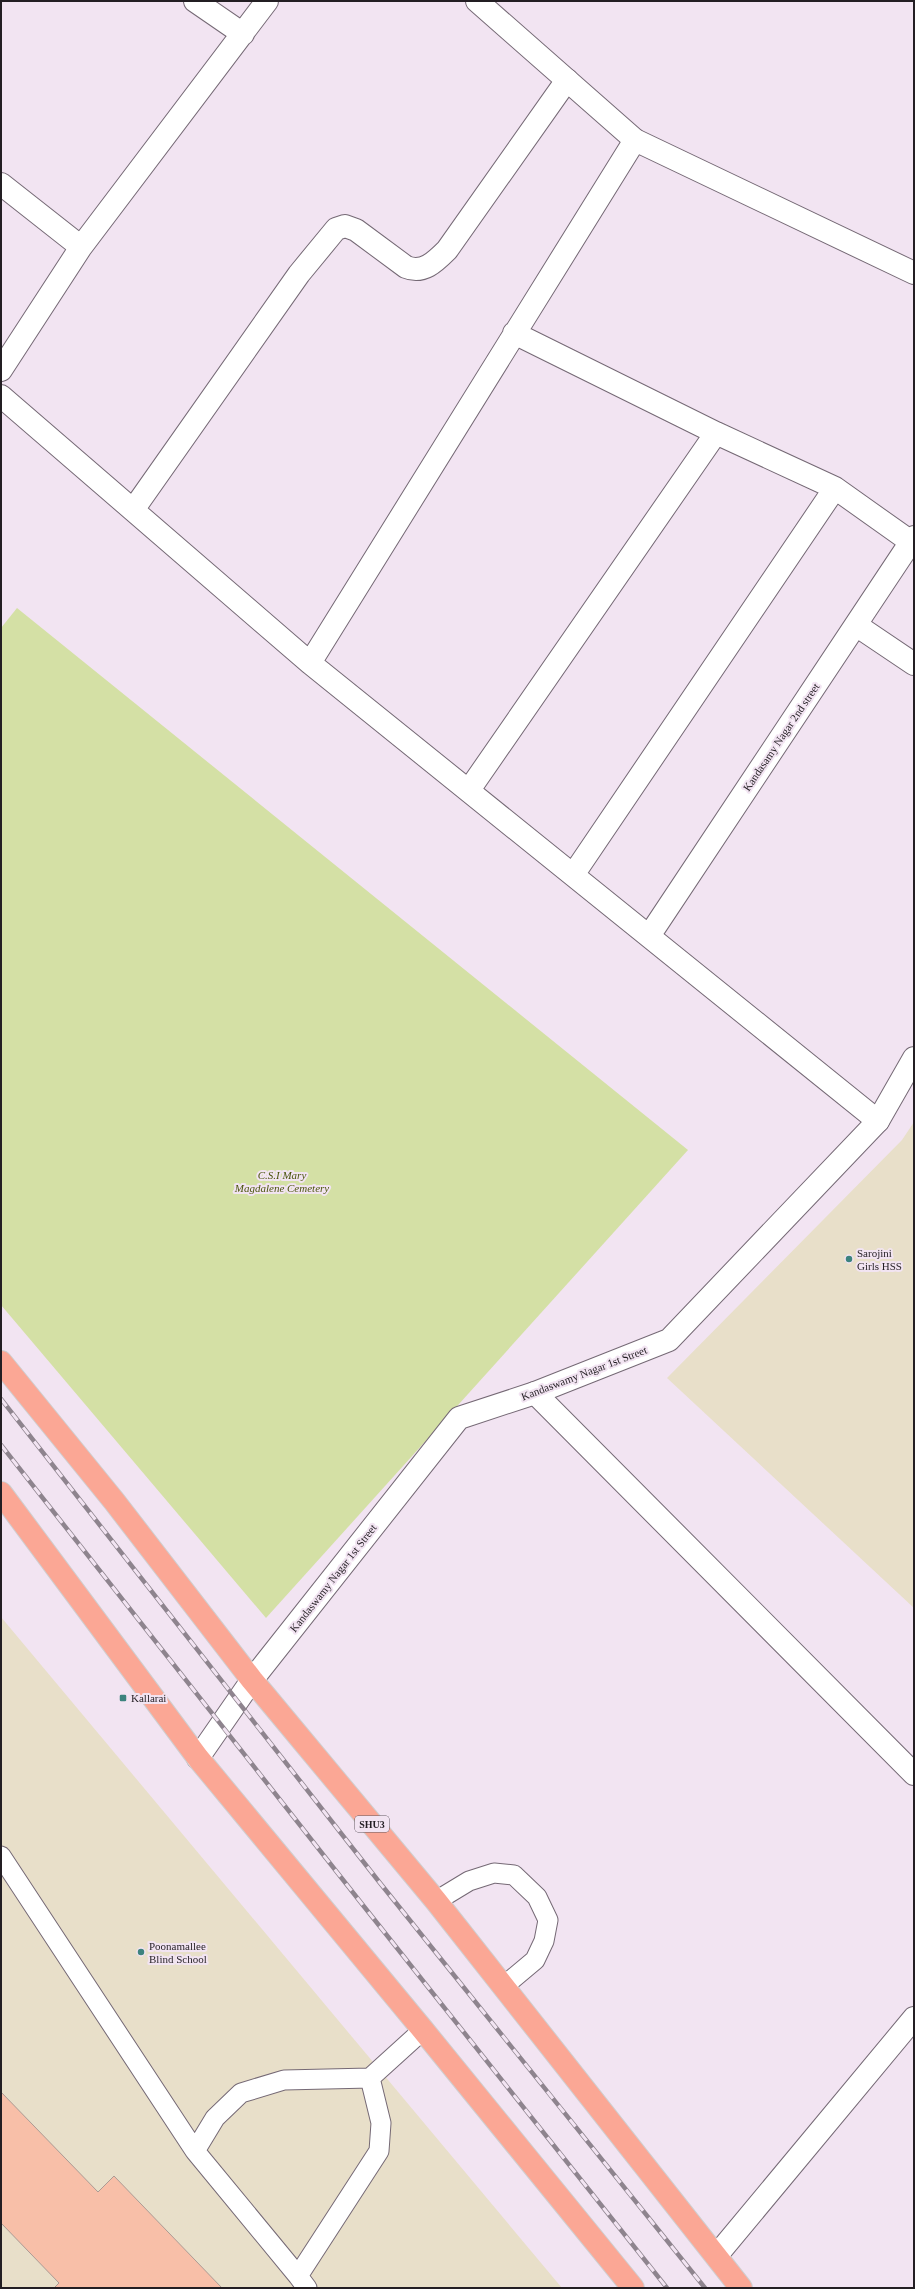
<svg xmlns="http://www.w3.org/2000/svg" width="915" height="2289" font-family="Georgia,serif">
<rect width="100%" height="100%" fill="#f2e4f2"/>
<path fill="#e8dfc9" d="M914,1122v486l-247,-230 235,-238z
M1,1617l561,671h-561z"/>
<path fill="#d4e0a5" d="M17,608l671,542 -422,468 -265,-313v-677z"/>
<path fill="#f8bfa8" stroke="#ac9b94" d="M1,2092l97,100 16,-16 108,112h-168l5,-5 -58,-60z"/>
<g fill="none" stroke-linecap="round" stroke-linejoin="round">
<defs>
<path id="service" d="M1,1856l194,295 20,-33 26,-25 43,-13 86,-2
M436,1901l33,-20 25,-8 20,2 23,22 11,23 -4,21 -9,19 -31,26
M195,2151l103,125
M307,2288l-9,-12 81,-125 2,-28 -11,-45 53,-48"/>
<path id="minor" d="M195,1l48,33
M1,184l80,63
M514,333l202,100 119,55 76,54
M1,370l80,-123 186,-246
M1,396l309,267 568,458
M133,510l166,-236 37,-45 9,-3 11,4 50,37c17,7 29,-5 41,-17l120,-170
M856,625l58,39
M310,663l325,-523
M469,790l247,-357
M573,875l262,-387
M649,936l265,-399
M535,1393l379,381
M717,2255l197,-237"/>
<path id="tertiary" d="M477,1l158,139 279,133
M198,1758l54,-78 207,-262 76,-25 134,-53 209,-219 36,-63"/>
<path id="primary" d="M1,1362l113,139 138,179 184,221 305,387
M1,1493l197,265 225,272 210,258"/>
</defs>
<use href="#service" stroke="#756975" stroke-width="21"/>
<use href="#minor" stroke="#756975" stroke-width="24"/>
<use href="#tertiary" stroke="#756975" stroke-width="24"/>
<use href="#primary" stroke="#cfcecf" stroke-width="24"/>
<use href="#service" stroke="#fff" stroke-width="19"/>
<use href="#minor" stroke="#fff" stroke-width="22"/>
<use href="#tertiary" stroke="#fff" stroke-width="22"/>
<use href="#primary" stroke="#fba795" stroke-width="22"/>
<defs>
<path id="rail" d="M1,1399l379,484 325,405
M1,1445l361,459 305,384"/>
</defs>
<use href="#rail" stroke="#8e848e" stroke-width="4.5"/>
<use href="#rail" stroke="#f2e4f2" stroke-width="3" stroke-dasharray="9" stroke-linecap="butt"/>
</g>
<g fill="#3c837e" stroke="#f2e4f2" stroke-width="1.5">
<circle cx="849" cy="1259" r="4"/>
<rect x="119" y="1694" width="8" height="8" rx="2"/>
<circle cx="141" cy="1952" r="4"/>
</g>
<g text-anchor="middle" stroke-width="4" stroke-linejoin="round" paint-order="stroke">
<rect fill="#f2e4f2" stroke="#615961" stroke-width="1" x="355" y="1816" width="34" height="16" rx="3"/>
<g font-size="10" font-weight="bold" fill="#231e23">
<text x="372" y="1828">SHU3</text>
</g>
<g font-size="11" fill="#231e23" stroke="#f2e4f2">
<text transform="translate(781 737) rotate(-56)" y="4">Kandasamy Nagar 2nd street</text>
<text transform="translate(584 1373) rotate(-21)" y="4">Kandaswamy Nagar 1st Street</text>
<text transform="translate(333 1578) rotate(-52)" y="4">Kandaswamy Nagar 1st Street</text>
</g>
<g font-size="11" font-style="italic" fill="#4b550d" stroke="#f2e4f2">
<text x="282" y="1179">C.S.I Mary<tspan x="282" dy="13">Magdalene Cemetery</tspan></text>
</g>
<g font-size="11" fill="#231e23" stroke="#f2e4f2" text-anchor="start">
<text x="857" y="1257">Sarojini<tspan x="857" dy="13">Girls HSS</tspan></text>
<text x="131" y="1702">Kallarai</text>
<text x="149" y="1950">Poonamallee<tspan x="149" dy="13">Blind School</tspan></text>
</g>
</g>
<rect width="915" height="2289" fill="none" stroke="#231e23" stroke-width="4"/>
</svg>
